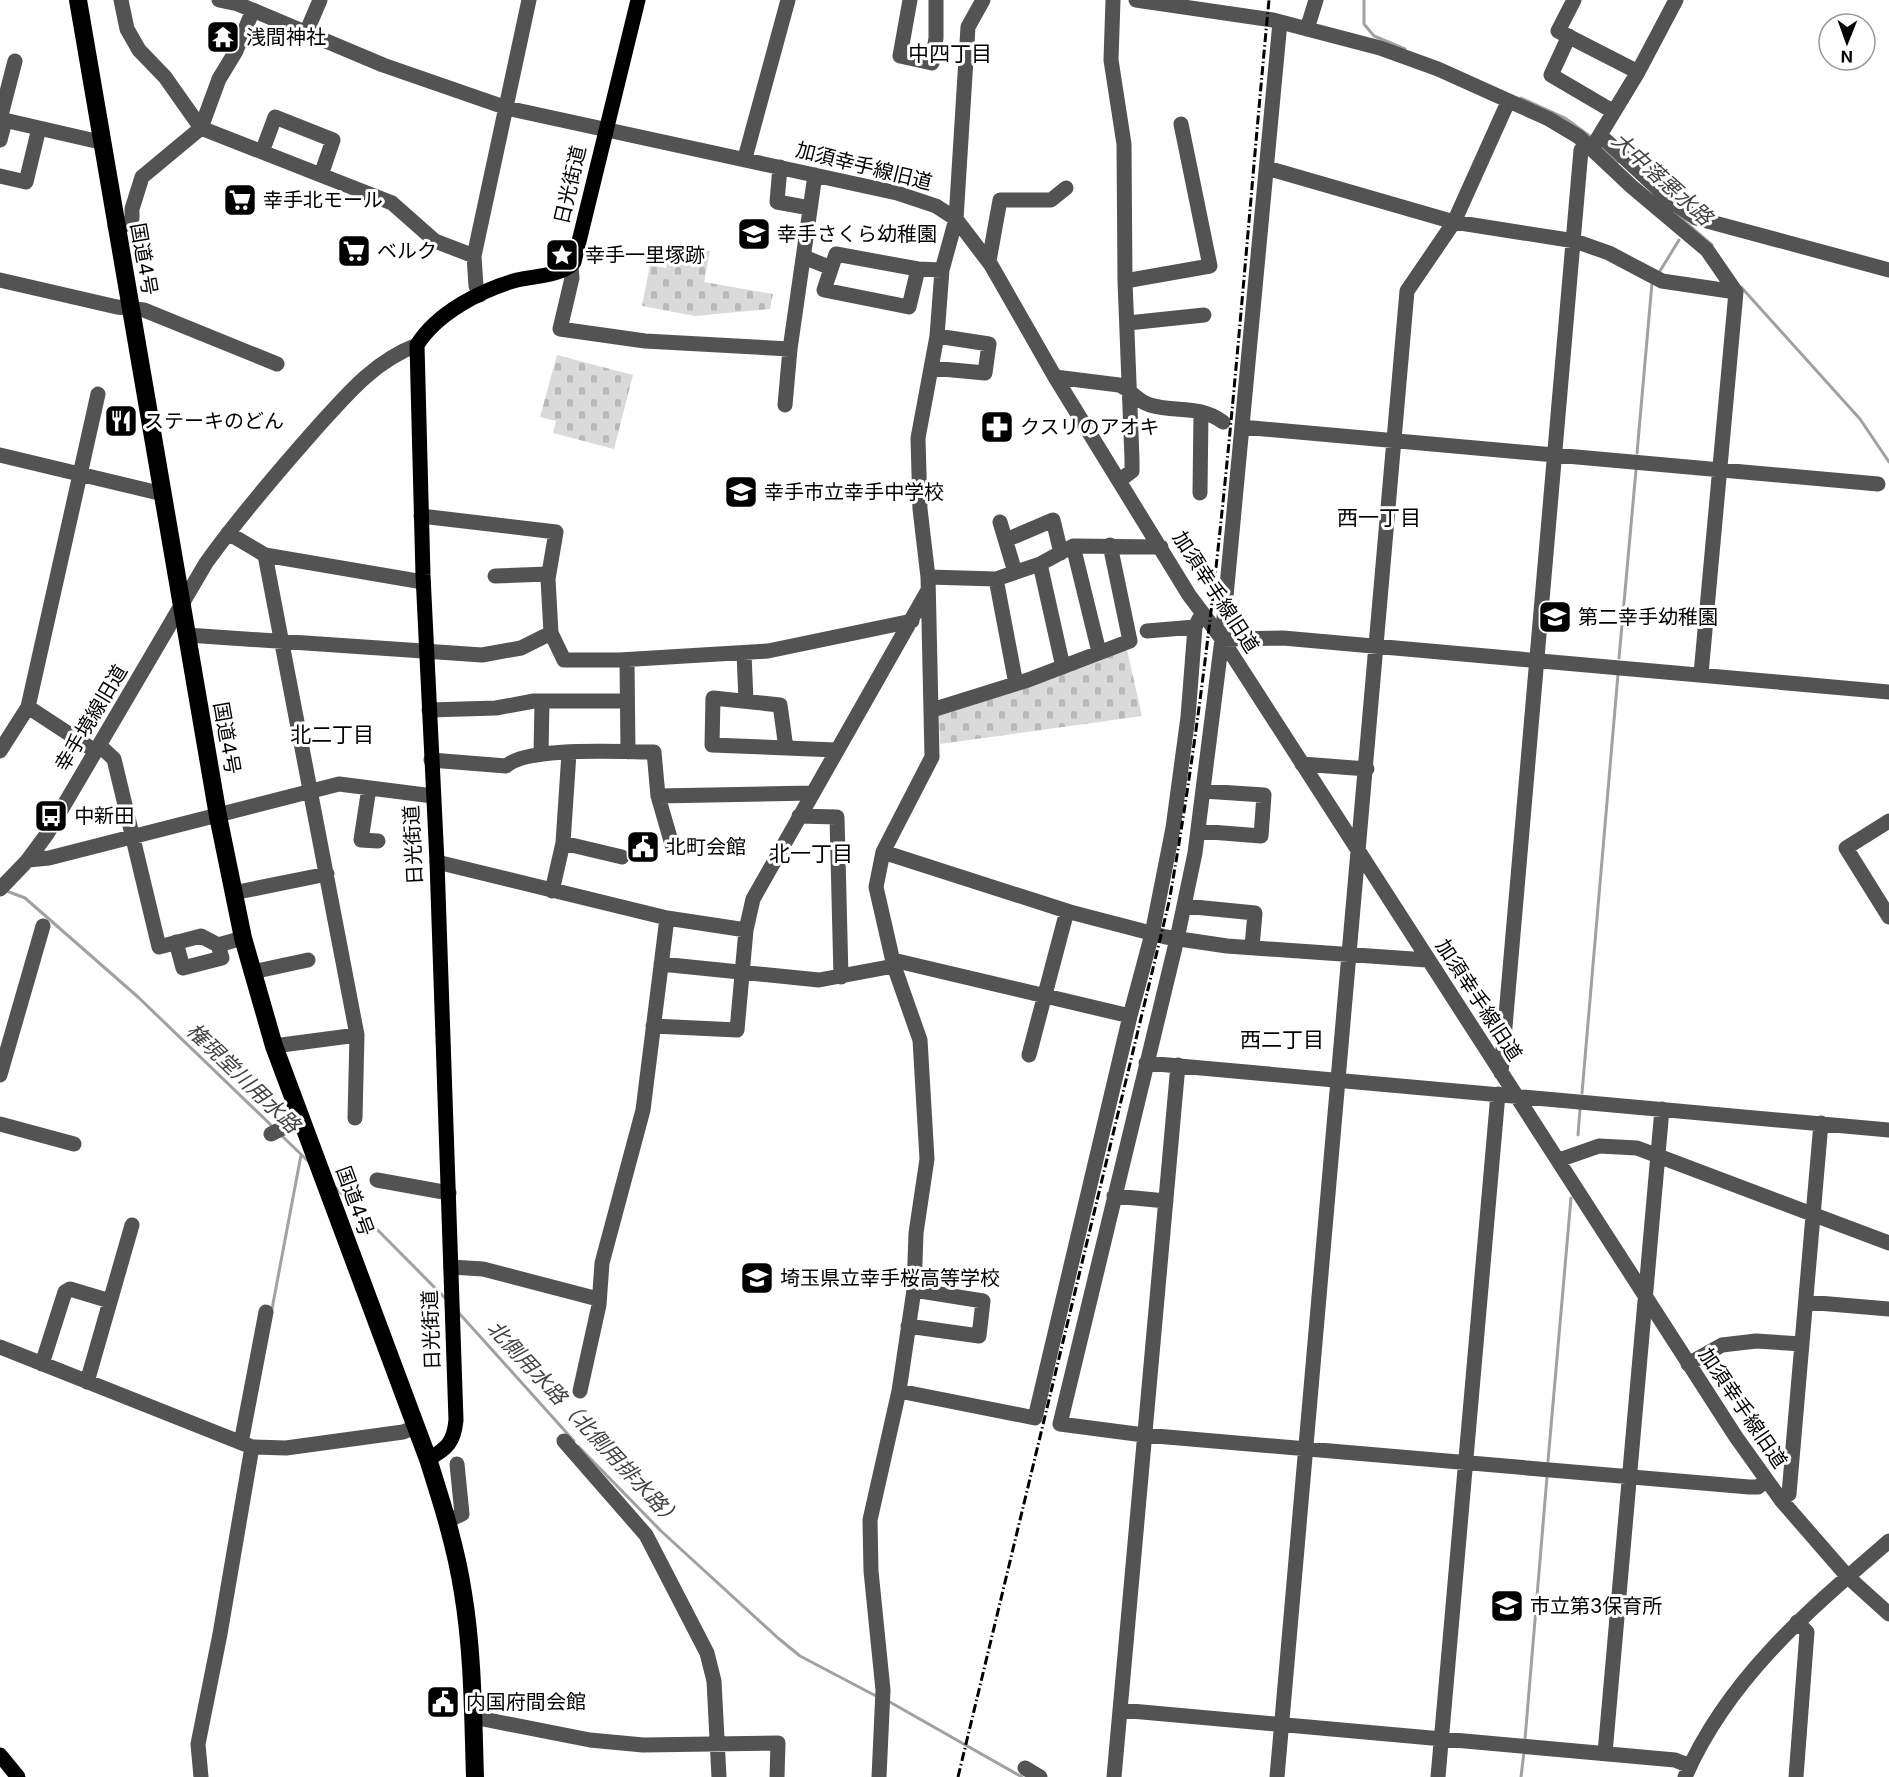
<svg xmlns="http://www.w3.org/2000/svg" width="1889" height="1777" font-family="Inter,'Noto Sans JP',sans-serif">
<defs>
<pattern id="cemetery-stones" width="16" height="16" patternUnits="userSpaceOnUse" patternTransform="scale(1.5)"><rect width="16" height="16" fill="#dadada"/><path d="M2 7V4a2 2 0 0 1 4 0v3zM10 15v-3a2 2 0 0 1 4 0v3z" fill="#b9b9b9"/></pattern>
</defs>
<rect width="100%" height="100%" fill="#fff"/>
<path fill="url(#cemetery-stones)" d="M671,243l39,8 -6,31 69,12 -3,15 -75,7 -53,-10 8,-41 16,3z
M557,355l76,20 -19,74 -61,-16 3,-12 -16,-4z
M1127,650l15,66 -202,28 -1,-29z"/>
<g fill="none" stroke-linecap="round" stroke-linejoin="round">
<path stroke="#a1a1a1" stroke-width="3" d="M1364,0v24l10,12 31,13
M1521,98l44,20 26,19
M1600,146l18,16
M1676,214l36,31
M1660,271l19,-31
M1741,287l119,132 29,43
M1637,453l15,-170
M1619,658l17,-188
M4,890l21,8 113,99 135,130
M1582,1093l36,-419
M1578,1135l2,-26
M282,1136l27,26
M336,1188l109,110
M272,1309l29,-154
M458,1312l116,129
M578,1446l83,85 117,107 22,18 76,40
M1548,1461l23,-263
M888,1701l134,76
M1525,1739l22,-262
M1521,1777l3,-25"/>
<path stroke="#535353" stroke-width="15" d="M121,0l6,29 12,21 26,27 36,51 191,75 43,38 39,15
M219,0l19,4 145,61 124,43 390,85 39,13 20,13 35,46 64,112 134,218 33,44 514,798 45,63 67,77 41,37
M910,0l-10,56 32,7 4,-25v-38
M1113,0l-2,60 13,84 1,137 7,178v12l-12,9
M1136,0l137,20 107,28 58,21 111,50 30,18 52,49 76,64 29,42
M1574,0l-16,31 80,41 -43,71
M1280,22l-58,617 -27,214 -18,86 -117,485 84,11 605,52h9l8,-7
M1307,29l9,-29
M306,33l14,-33
M1569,36l-18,39 63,37
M1638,72l38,-72
M0,119l100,23
M0,119l15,-58
M1600,135l71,66 25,17 193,52
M0,140l5,-19
M262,152l13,-35 58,23 -12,35
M745,158l43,-158
M780,167l-3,35 33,6
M1267,168l187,54 121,19 34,12 53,28 74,11 -35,382
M0,176l26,6 13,-54
M115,226l12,-2 5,-6v-9l10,-32 59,-49 18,-49 17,-28 17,-41
M804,257l27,11
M989,261l11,-61h51l15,-12
M571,266l1,12 -12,51 85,12 145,8 25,-174
M918,269l-9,38 -85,-17 12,-36 82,15 24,1
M0,280l117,27 27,3 133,54
M1125,281l85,-15 -29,-142
M480,295l-4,-9 -2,-30 55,-256
M1128,323l76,-8
M931,368l54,5 4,-29 -52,-8
M1055,377l64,8c13,5 17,16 31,20 27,8 48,-1 73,17
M785,405l5,-56
M1242,427l636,57
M0,455l163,39
M1200,493l1,-81
M1000,522l15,50
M228,533l37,22 92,480 -2,83
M1006,540l47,-20 8,33
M1073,546l26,106
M265,555l158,27
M1040,564l23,103
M495,576l53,-2
M928,577l68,2 44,-15 33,-18 88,1
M996,579l20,105
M1147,631l48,-4 4,-8
M551,633l13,27h55l149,-9 144,-30
M187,635l295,20 39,-7 30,-15 -3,-54 8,-47 -135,-16
M1222,639l61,-1 606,54
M744,653l2,48
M627,660l1,92
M28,707l70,-313
M429,710l67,-2 38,-7h93
M932,710l96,-30 102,-39 -20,-96
M99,745l15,14 45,188 42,-11 17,9
M786,748l-6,-43 -67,-7 -1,47 124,5
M0,751l28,-44 67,44
M569,753l-6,90 59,14
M541,754l1,-53
M431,760l75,6c22,-20 115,-14 148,-14l4,44 15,52
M1302,764l65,5
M369,788l-8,52 17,1
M658,796l153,-3
M799,816l38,1 4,160
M1889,821l-43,27 43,69
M1198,831l63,5 3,-41 -61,-4
M883,852l187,60 96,25 61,9 200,14
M28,860l21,-2 290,-74 94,12
M437,862l230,56 79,12
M0,889l27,-28 20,-27 159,-271c33,-46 70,-89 107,-131 31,-34 59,-70 104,-87
M552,891l11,-48
M233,893l94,-19
M1184,906l71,7 -3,34
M176,942l7,26 39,-10 -4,-13 25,-7
M893,960l237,56
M661,964l158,16 75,-14
M252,972l56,-12
M653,1026l84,4 9,-100 7,-31 174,-307
M274,1046l83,-11
M1029,1055l38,-144
M1146,1063l743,67
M1501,1073l80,-923 5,-7
M0,1075l43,-149
M0,1124l74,20
M271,1134l30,-15
M1559,1160l40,-14 38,2 252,95
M377,1180l72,13
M1114,1196l52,5
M451,1267l32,2 115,30
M1806,1302l83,7
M908,1326l71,10 4,-35 -69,-11
M0,1347l252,100 34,1 117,-16 13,-5
M42,1364l23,-72 5,-3 40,12
M1688,1364l34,-19 34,-4 46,3
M87,1382l45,-157
M580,1391l19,-86 3,-42 41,-153 24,-192
M899,1391l136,27 95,-402 22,-82 21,-106 15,-111 7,-90
M564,1441l82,94 61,118 7,28 5,96
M241,1443l25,-131
M1781,1500l8,-6 32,-371
M447,1521l15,-7 -5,-50
M1120,1710l555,50 15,6
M473,1717l117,23 53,5 135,-2 -1,34
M1605,1753l57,-644
M1025,1768l15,9
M201,1777l-3,-33 22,-110 32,-187
M879,1777l4,-87 -12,-119 -1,-51 29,-129 15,-101 2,-57 11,-74 -7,-119 -26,-74 -18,-79 7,-35 49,-95 -4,-180 -8,-68 -2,-71 19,-102 5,-66 14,-51 12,-192 15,-27
M1114,1777l64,-712
M1277,1777l130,-1486 47,-69 54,-120
M1438,1777l60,-683
M1685,1777c43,-99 124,-167 204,-236
M1796,1777l11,-145 -10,-10"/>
<path stroke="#000" stroke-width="15" d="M428,1459c19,-10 26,-17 28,-39l-19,-558 -14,-287 -6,-230c20,-32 64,-55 100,-65 16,-4 46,-4 57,-18l64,-262
M0,1755l18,22"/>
<path stroke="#000" stroke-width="18" d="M78,0l140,816 25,122 31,108 154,413c14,44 28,88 35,134 10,60 10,123 12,184"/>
<path stroke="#000" stroke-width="3" stroke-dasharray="9 3 1.5 3" stroke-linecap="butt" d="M958,1777l211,-875c53,-298 71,-601 100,-902"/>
</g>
<defs>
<symbol id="temple-square" viewBox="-11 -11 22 22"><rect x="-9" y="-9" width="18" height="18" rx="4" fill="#000" stroke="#fff"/><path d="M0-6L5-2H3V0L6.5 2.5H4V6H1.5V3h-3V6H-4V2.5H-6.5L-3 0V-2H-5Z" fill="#fff"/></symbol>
<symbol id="supermarket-square" viewBox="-11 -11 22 22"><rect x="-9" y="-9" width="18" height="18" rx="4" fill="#000" stroke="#fff"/><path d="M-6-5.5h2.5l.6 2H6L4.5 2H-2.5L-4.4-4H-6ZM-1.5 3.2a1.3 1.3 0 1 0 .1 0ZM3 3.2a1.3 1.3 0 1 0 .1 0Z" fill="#fff"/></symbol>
<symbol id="school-square" viewBox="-11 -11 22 22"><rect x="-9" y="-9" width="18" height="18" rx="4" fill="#000" stroke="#fff"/><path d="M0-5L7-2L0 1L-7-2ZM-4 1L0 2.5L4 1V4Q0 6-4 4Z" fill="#fff"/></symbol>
<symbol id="sight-square" viewBox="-11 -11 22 22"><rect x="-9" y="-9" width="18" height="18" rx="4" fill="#000" stroke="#fff"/><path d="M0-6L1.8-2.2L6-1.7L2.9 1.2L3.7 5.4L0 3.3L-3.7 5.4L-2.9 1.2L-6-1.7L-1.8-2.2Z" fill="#fff"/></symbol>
<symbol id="restaurant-square" viewBox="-11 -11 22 22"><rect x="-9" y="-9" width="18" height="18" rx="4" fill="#000" stroke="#fff"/><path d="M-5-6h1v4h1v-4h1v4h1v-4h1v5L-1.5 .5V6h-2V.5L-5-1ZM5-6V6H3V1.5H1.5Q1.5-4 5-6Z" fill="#fff"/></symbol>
<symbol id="pharmacy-square" viewBox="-11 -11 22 22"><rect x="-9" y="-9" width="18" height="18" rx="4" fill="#000" stroke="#fff"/><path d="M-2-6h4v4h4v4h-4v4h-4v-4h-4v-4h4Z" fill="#fff"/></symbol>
<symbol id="bus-square" viewBox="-11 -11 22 22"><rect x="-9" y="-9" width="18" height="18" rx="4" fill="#000" stroke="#fff"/><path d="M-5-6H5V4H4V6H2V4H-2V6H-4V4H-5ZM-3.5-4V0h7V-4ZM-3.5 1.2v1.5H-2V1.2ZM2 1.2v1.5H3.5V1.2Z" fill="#fff"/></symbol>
<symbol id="civic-square" viewBox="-11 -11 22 22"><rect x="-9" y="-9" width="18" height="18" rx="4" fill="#000" stroke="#fff"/><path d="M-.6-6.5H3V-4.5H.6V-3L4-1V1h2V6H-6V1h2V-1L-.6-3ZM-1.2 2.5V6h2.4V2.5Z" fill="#fff"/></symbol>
</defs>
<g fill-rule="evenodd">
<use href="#temple-square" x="204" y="18" width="38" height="38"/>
<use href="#supermarket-square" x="221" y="181" width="38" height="38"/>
<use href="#school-square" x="735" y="215" width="38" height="38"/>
<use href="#supermarket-square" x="335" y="232" width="38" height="38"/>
<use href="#sight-square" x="543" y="236" width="38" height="38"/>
<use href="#restaurant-square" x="102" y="402" width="38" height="38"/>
<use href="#pharmacy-square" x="978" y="408" width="38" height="38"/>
<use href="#school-square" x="722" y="473" width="38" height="38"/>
<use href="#school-square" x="1536" y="598" width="38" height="38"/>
<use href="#bus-square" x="32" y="797" width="38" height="38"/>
<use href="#civic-square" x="624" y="828" width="38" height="38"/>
<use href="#school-square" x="738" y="1259" width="38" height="38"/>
<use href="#school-square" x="1488" y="1587" width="38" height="38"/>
<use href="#civic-square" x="424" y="1683" width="38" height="38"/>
</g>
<g text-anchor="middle" stroke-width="6" stroke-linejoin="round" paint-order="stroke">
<g font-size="20" fill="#000" stroke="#fff" text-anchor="start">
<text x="246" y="44">浅間神社</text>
<text x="263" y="207">幸手北モール</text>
<text x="777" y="241">幸手さくら幼稚園</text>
<text x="377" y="258">ベルク</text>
<text x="585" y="262">幸手一里塚跡</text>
<text x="144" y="428">ステーキのどん</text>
<text x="1020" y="434">クスリのアオキ</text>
<text x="764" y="499">幸手市立幸手中学校</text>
<text x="1578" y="624">第二幸手幼稚園</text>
<text x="74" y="823">中新田</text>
<text x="666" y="854">北町会館</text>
<text x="780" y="1285">埼玉県立幸手桜高等学校</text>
<text x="1530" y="1613">市立第3保育所</text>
<text x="466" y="1709">内国府間会館</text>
</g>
<g font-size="20" fill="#000" stroke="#fff">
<text transform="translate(864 166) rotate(14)" y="7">加須幸手線旧道</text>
<text transform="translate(570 185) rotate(-77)" y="7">日光街道</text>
<text transform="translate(144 259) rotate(80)" y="7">国道4号</text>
<text transform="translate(1216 592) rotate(57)" y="7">加須幸手線旧道</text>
<text transform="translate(91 718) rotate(-59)" y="7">幸手境線旧道</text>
<text transform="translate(227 738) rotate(80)" y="7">国道4号</text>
<text transform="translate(413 845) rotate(-93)" y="7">日光街道</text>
<text transform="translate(1479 1000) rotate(57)" y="7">加須幸手線旧道</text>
<text transform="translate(355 1201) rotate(70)" y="7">国道4号</text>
<text transform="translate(431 1330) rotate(-92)" y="7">日光街道</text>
<text transform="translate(1743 1408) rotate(56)" y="7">加須幸手線旧道</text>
</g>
<g font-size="21" fill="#000" stroke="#fff">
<text x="950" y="61">中四丁目</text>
<text x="1379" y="525">西一丁目</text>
<text x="332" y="742">北二丁目</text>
<text x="811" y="861">北一丁目</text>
<text x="1282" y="1047">西二丁目</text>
</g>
<g font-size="21" font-style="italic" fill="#424242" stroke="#fff">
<text transform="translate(1662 179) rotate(42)" y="7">大中落悪水路</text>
<text transform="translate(243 1078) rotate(44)" y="7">権現堂川用水路</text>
<text transform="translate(584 1424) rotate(47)" y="7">北側用水路（北側用排水路）</text>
</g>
</g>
<g transform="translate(1847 42) rotate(181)"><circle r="28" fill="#ffffff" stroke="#999999" stroke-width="1.5"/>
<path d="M0-4.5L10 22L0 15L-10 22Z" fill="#000000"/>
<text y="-9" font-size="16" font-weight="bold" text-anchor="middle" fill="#000000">N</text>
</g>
</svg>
